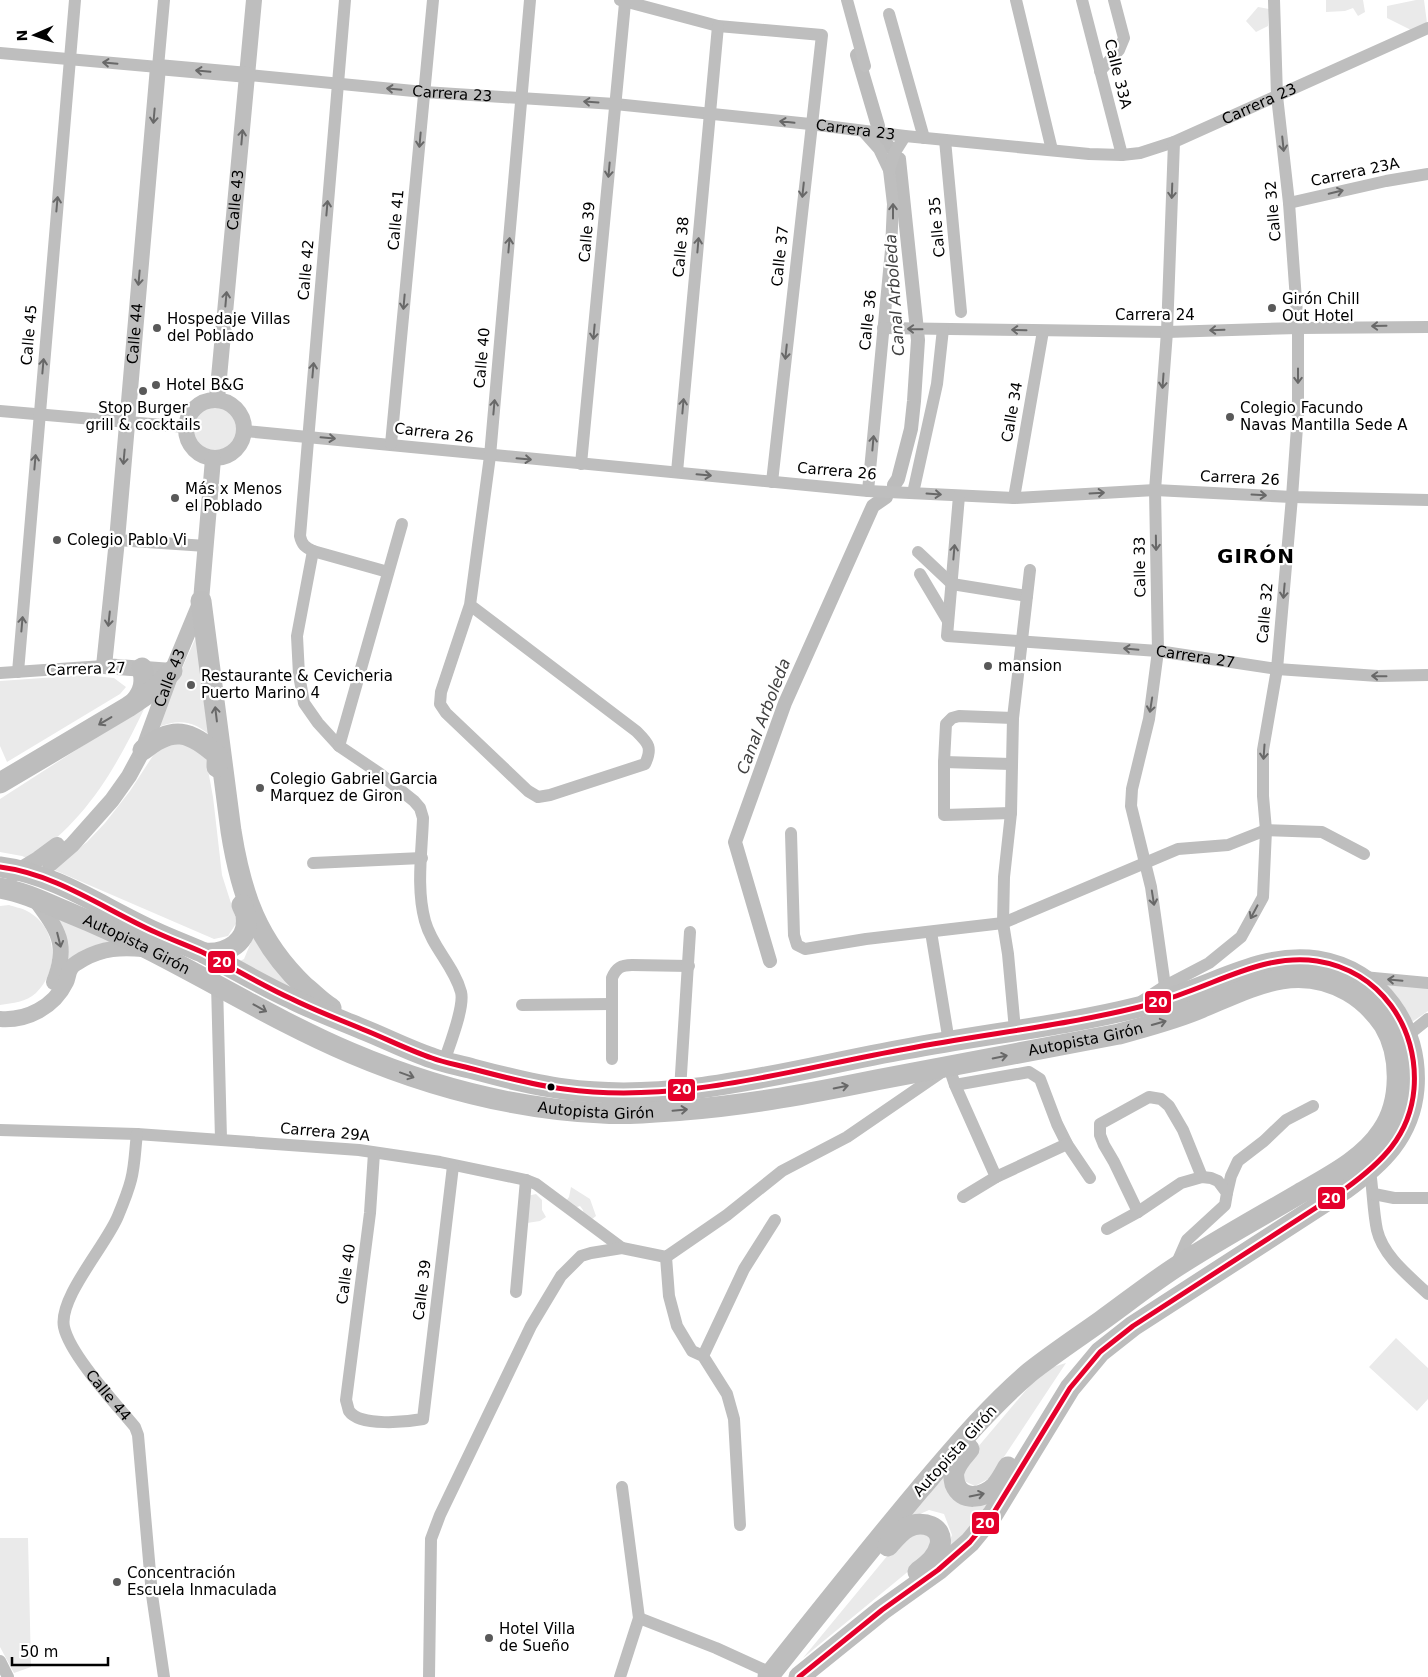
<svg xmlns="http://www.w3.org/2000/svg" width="1428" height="1677" font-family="'DejaVu Sans',sans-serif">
<rect width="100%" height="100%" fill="#fff"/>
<path fill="#eaeaea" d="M1326,0h37l2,12 -7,4 -5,-8 -8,3 -19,1z
M1416,0h8l3,23 -16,7 -24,-12v-12z
M1258,7l11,2 -1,17 -12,6 -10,-11z
M211,405c14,1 31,12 25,30 -2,6 -6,10 -12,14 -24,15 -45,-24 -24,-39 3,-2 7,-3 11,-5z
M199,630l15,109c-19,-18 -34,-21 -58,-11z
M85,675l29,3 12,9 -6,7 -113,68 -7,-16v-65z
M146,705c-30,63 -59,115 -117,154l-7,-3 -22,-4v-53z
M182,739l24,20 7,38 9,78 15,47 -9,14 -14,3 -162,-70 35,-27 18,-19 25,-32 26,-40z
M9,905c5,2 13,3 18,6 31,16 33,59 9,82 -10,9 -23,10 -36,12v-99z
M51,912l65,30 -48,20z
M254,935l55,65 -73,-37 8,-4z
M1382,984l46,4v23l-16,11c-6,-14 -15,-30 -30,-38z
M571,1187l19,12 6,17 -5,4 -7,-4 -1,-6 -3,-4 -6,2 -8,-7 3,-4z
M536,1194l6,6v10l4,7 -6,4 -13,2v-27z
M1396,1338l32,30v31l-11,12 -48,-44z
M1066,1363l-76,115 -15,8 -13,-6 -1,-13 82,-97z
M946,1469l-2,13 54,12 -55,64 9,-23 -8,-21 -15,-4 -27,12z
M907,1532l26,2 -2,13 -15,18 -113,93z
M0,1538h28l3,129 -17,6 -14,-26z"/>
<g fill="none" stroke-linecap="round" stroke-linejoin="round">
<path stroke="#bcbcbc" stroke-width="14" d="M857,55l21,71
M882,139l7,8
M894,485l4,-6 13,-50 3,-28 4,-61 -19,-181
M770,961l-35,-119 50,-139 88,-197 13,-9"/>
<g stroke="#bebebe" stroke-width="12">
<path d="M345,0l-45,536c2,9 5,11 13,15l75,21"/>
<path d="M620,0l98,26 104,9 -50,447"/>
<path d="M847,0l18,66"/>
<path d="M1016,0l36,150"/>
<path d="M1082,0l40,155"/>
<path d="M889,14l35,124"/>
<path d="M0,53l158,14 6,-67"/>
<path d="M1100,71l19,-21 5,-12 -10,-38"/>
<path id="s1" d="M248,75l176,17 191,12 195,20 95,12 184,18 33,1 18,-2 34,-11 254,-114"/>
<path d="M863,131l16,18 10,21 4,34 -2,46 -23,241"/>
<path d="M945,140l16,172"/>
<path d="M889,170l6,-18 10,-16"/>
<path d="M1289,203l97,-22 42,-7"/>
<path d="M883,328l284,4 131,-4 130,-1"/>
<path d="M0,411l186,16"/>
<path d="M245,431l623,60 146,7 141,-8 137,7 136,3"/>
<path d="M391,444l42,-444"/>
<path d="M581,464l44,-461"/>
<path d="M677,472l41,-446"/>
<path d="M913,493l24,-109 6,-55"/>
<path id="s2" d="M959,496l-12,140 211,15 119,18 101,7 50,-1"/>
<path d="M1014,498l29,-167"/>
<path d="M117,540l89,6"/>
<path d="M313,551l-16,85 2,39 5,28 14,20 21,23 40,27 35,28 6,7 3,10c-1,33 -7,70 2,103 7,26 29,45 36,71 4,15 -12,54 -17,70"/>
<path d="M918,552l34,32 75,12"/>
<path d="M920,574l28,47"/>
<path d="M470,605l166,126c12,12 17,16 9,33l-95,31 -12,2 -10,-6 -82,-78 -6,-9 1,-12 29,-87 20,-149 40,-456"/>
<path d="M18,672l57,-672"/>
<path d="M0,673l104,-7"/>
<path d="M339,746l63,-222"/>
<path d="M944,762l67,2"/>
<path d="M1011,813l-67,2v-53l2,-38 6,-6 7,-2 54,2"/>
<path d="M791,833l3,102 3,10 8,4 61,-10 137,-16 175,-74 50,-4 38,-15 56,2 42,22"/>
<path d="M313,863l109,-5"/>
<path d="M931,932l18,110"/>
<path d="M1363,977l65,6"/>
<path d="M217,984l4,155"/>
<path d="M1165,986l-14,-99 -20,-81 1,-17 17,-70 9,-68 -3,-161 12,-158 7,-190"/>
<path d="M1142,1001l23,-15 44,-23 32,-26 22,-40 3,-67 -3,-34v-46l14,-81 15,-172 6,-84v-85l-9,-125 -12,-107 -3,-96"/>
<path d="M522,1005l90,-1"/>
<path d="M1015,1030l-7,-76 -5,-31 1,-46 7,-64 2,-95 17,-148"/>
<path d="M1408,1035l20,-16"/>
<path d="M612,1059v-81c4,-10 9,-13 20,-13l57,1"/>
<path d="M955,1085l74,-13 11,7 17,45 10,20 23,34"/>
<path d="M680,1090l10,-158"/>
<path d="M0,1130l137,4 222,16 81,12 86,18 10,4 86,64"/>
<path id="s3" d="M137,1134c-2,15 -2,31 -6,46 -3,12 -8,24 -13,36 -11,28 -60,82 -54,111 6,28 52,77 71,100l3,8 14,160 12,82"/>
<path d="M374,1153l-4,60 -24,187c1,3 2,8 3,11 11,16 58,11 74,8l30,-253"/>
<path d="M1370,1171c3,19 3,40 7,59 6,26 32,46 51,64"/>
<path d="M1227,1193l4,-17 7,-15 26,-20 22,-21 27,-14"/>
<path d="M1374,1194l20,4h34"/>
<path d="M963,1197l33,-20 71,-33"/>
<path d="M1138,1212l-24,-50 -10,-17 -4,-10v-11l49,-27 12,2 8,7 14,24 19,47"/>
<path d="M1107,1229l31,-17 43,-29 21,-6 9,1 7,3 9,12 -2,12 -38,35 -11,25"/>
<path d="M666,1257l3,39 8,30 15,25 11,5 24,38 7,25 6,106"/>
<path d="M516,1292l10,-112"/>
<path d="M703,1356l41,-87 31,-49"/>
<path d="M639,1618l77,30 55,25"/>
<path d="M0,1661l8,16"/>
<path d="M429,1677l2,-138 9,-24 91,-189 30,-50 20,-20 10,-3 31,-5 44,9 61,-42 55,-44 65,-34 102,-70 6,18 41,92"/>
<path d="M620,1677l19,-59 -17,-131"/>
</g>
<g stroke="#bebebe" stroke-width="16">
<path id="s4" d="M217,399l37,-399"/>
<circle cx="215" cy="429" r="29"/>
<path id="s5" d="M172,671l-68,-5 13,-126 41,-473 90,8"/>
<path id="s6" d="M50,864l22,-19 40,-45 17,-24 14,-26 29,-79 29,-70 12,-142"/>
<path d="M13,874l25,-15 19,-14"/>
<path d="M35,899c23,31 34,45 19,83"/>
<path d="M0,1019c27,2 54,-12 66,-37 2,-4 2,-10 5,-14 2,-4 9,-7 12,-9 20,-11 38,-12 60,-10"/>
</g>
<g stroke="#bdbdbd" stroke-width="21">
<path d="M201,601l30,230c10,63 26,110 73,155 9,7 17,16 27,22"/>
<path d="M135,702c9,-11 11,-21 7,-34"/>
<path d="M143,750c30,-25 47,-19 74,5v12"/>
<path d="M0,783l128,-76 28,-19 16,-17"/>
<path d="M0,867c56,7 104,42 155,65 15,7 31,13 47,20 30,15 59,33 90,47 22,11 46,20 70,30 23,9 46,21 70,29 13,5 27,7 41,11 30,8 60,16 91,20 115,16 229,-20 342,-40 77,-15 157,-23 233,-42 16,-4 33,-9 48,-15 42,-15 84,-38 130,-31 63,10 102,66 97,128 -4,47 -33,74 -69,100l-212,137 -33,26 -30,36 -77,126 -23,28 -32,28 -56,40 -83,67"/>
<path id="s7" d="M0,888c25,4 48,16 72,26 97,39 183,98 279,139 80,34 164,56 251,60 27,2 55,-1 82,-3 65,-5 128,-17 192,-30 81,-16 162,-31 243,-46 26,-7 52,-14 77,-24 52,-21 98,-50 152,-19 14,8 27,21 36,34 18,30 18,77 -2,106 -19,29 -54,46 -83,63 -41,24 -83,47 -123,73 -26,17 -50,36 -75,54 -24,17 -48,33 -71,51 -41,35 -75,76 -110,117 -52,62 -102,125 -152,188"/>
<path d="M204,953c22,2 46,-11 42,-37 0,-3 -3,-8 -4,-11"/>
<path d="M969,1449c-6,7 -13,14 -15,23 -1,4 0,8 1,12 7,18 28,14 40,3 5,-5 9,-13 13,-20"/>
<path d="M888,1546c6,-7 12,-15 20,-19 14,-7 36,-1 32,18 -3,13 -13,20 -22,27"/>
</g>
<defs>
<path id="bus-1" d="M0,867c56,7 104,42 155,65 15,7 31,13 47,20 30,15 59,33 90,47 22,11 46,20 70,30 23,9 46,21 70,29 13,5 27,7 41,11 30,8 60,16 91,20 115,16 229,-20 342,-40 77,-15 157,-23 233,-42 16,-4 33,-9 48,-15 42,-15 84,-38 130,-31 63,10 102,66 97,128 -4,47 -33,74 -69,100l-212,137 -33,26 -30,36 -77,126 -23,28 -32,28 -56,40 -83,67"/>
</defs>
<use href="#bus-1" stroke="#fff" stroke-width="9"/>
<use href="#bus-1" stroke="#e4002b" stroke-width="5"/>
</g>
<defs><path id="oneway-shaft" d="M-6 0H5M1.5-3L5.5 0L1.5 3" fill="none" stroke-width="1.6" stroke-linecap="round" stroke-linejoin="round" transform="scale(1.25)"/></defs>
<g stroke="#686868">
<use href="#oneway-shaft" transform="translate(110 63) rotate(-175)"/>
<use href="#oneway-shaft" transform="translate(203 71) rotate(-175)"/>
<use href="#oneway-shaft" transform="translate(394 89) rotate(-175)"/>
<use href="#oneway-shaft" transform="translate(591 102) rotate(-176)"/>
<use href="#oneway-shaft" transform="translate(154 116) rotate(95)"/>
<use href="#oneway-shaft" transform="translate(787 122) rotate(-174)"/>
<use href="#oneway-shaft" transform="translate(242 137) rotate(-85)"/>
<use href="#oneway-shaft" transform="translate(420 140) rotate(95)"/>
<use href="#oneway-shaft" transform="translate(1283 144) rotate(84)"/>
<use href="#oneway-shaft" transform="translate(609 170) rotate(95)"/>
<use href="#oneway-shaft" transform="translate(803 190) rotate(96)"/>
<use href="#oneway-shaft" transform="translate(1172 191) rotate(92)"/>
<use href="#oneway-shaft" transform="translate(1336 192) rotate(-13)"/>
<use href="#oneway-shaft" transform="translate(57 204) rotate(-85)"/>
<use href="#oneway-shaft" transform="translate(327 208) rotate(-85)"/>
<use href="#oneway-shaft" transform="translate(893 211) rotate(-90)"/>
<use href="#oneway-shaft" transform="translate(509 245) rotate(-85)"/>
<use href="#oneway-shaft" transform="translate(698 245) rotate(-85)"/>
<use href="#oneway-shaft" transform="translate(139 278) rotate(95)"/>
<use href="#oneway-shaft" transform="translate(226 299) rotate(-85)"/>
<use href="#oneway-shaft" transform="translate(404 302) rotate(95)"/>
<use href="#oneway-shaft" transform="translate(1379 326) rotate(179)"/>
<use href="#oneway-shaft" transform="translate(915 329) rotate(-179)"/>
<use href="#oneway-shaft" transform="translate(1019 330) rotate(-178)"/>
<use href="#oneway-shaft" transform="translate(1217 330) rotate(178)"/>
<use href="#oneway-shaft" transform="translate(594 332) rotate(95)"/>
<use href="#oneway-shaft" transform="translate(786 352) rotate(96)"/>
<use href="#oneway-shaft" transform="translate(43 366) rotate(-85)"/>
<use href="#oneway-shaft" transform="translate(313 370) rotate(-85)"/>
<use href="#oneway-shaft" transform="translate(1298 376) rotate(90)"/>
<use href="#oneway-shaft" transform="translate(1163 381) rotate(94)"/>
<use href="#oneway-shaft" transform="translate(683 406) rotate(-85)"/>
<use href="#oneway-shaft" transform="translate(494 407) rotate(-85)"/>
<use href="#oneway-shaft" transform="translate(328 438) rotate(5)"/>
<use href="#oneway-shaft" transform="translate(873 443) rotate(-85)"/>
<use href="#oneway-shaft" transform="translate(124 457) rotate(95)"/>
<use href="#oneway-shaft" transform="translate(524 459) rotate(5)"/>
<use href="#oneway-shaft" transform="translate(35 462) rotate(-85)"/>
<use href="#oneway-shaft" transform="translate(704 475) rotate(5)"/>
<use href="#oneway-shaft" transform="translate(1097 493) rotate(-3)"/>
<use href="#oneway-shaft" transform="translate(934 494) rotate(4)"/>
<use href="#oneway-shaft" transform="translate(1259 495) rotate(3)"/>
<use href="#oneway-shaft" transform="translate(1156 543) rotate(89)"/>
<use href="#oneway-shaft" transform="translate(954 552) rotate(-85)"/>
<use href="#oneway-shaft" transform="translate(1284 591) rotate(95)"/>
<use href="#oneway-shaft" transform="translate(109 619) rotate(96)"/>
<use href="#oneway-shaft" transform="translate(22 624) rotate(-85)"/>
<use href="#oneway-shaft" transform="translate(1131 649) rotate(-175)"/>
<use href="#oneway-shaft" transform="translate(1379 676) rotate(-179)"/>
<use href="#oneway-shaft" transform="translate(1151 705) rotate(99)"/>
<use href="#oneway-shaft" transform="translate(216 714) rotate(-97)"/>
<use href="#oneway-shaft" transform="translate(105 721) rotate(149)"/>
<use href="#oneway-shaft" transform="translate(1264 752) rotate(94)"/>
<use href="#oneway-shaft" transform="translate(1153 898) rotate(81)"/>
<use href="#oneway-shaft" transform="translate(1254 912) rotate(118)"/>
<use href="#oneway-shaft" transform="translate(59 940) rotate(76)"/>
<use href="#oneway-shaft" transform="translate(1395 980) rotate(-175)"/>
<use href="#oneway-shaft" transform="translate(260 1008) rotate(29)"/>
<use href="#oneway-shaft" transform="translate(1159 1023) rotate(-16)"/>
<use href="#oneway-shaft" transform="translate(1000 1057) rotate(-11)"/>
<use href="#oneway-shaft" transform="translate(407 1075) rotate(20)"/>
<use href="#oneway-shaft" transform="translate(841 1087) rotate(-11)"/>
<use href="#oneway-shaft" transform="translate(680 1110) rotate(-5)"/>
<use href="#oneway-shaft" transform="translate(977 1495) rotate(-12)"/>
</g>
<g fill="#595959" stroke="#fff" stroke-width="2">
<circle cx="1272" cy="308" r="5"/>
<circle cx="157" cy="328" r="5"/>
<circle cx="156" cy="385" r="5"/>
<circle cx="143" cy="391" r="5"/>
<circle cx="1230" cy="417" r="5"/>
<circle cx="175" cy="498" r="5"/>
<circle cx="57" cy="540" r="5"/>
<circle cx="988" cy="666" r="5"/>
<circle cx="191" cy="685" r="5"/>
<circle cx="260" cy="788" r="5"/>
<circle cx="117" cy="1582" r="5"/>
<circle cx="489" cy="1638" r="5"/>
</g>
<circle fill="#000" stroke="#fff" stroke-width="2" cx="551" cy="1087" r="4.5"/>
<g text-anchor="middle" stroke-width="4.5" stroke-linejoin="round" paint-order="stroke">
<g font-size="15" fill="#000" stroke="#fff">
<text transform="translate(1118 74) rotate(76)" y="5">Calle 33A</text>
<text dy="5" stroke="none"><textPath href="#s1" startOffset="205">Carrera 23</textPath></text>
<text dy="5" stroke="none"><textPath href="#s1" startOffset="1025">Carrera 23</textPath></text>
<text dy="5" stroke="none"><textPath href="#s1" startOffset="610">Carrera 23</textPath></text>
<text transform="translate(1355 172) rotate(-12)" y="5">Carrera 23A</text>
<text dy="5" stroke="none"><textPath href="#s4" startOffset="200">Calle 43</textPath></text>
<text transform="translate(1273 211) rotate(-95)" y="5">Calle 32</text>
<text transform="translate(396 220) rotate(-85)" y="5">Calle 41</text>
<text transform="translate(937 227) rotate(-95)" y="5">Calle 35</text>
<text transform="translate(587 232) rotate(-85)" y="5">Calle 39</text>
<text transform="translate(681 247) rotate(-85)" y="5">Calle 38</text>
<text transform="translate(780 256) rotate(-84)" y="5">Calle 37</text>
<text transform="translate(306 270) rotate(-85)" y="5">Calle 42</text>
<text x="1155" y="320">Carrera 24</text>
<text transform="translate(868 320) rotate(-84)" y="5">Calle 36</text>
<text dy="5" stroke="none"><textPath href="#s5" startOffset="402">Calle 44</textPath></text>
<text transform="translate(29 335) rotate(-85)" y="5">Calle 45</text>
<text transform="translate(482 358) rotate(-85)" y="5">Calle 40</text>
<text transform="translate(1012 412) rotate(-80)" y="5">Calle 34</text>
<text transform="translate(434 433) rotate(7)" y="5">Carrera 26</text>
<text transform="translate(837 471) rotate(5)" y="5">Carrera 26</text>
<text transform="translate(1240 478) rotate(3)" y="5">Carrera 26</text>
<text transform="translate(1140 567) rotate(-91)" y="5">Calle 33</text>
<text transform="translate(1265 613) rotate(-85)" y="5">Calle 32</text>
<text dy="5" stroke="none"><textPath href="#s2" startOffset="390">Carrera 27</textPath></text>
<text transform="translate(86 669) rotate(-2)" y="5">Carrera 27</text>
<text dy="5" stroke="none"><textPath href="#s6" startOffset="225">Calle 43</textPath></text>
<text dy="5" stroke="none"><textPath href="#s7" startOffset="148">Autopista Girón</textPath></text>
<text dy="5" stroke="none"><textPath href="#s7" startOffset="1138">Autopista Girón</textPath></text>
<text dy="5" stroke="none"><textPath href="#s7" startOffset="642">Autopista Girón</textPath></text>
<text transform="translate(325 1132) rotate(5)" y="5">Carrera 29A</text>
<text transform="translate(346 1274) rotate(-82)" y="5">Calle 40</text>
<text transform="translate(422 1290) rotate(-83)" y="5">Calle 39</text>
<text dy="5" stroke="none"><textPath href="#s3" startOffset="292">Calle 44</textPath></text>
<text transform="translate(955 1451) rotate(-48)" y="5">Autopista Girón</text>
</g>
<g font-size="15" fill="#000" stroke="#fff" text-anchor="start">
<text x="1282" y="304">Girón Chill<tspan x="1282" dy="17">Out Hotel</tspan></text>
<text x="167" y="324">Hospedaje Villas<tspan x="167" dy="17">del Poblado</tspan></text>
<text x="166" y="390">Hotel B&amp;G</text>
<text x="143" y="413" text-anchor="middle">Stop Burger<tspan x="143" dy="17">grill &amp; cocktails</tspan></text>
<text x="1240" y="413">Colegio Facundo<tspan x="1240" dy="17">Navas Mantilla Sede A</tspan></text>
<text x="185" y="494">Más x Menos<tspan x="185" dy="17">el Poblado</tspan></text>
<text x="67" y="545">Colegio Pablo Vi</text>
<text x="998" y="671">mansion</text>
<text x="201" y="681">Restaurante &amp; Cevicheria<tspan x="201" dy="17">Puerto Marino 4</tspan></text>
<text x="270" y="784">Colegio Gabriel Garcia<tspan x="270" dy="17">Marquez de Giron</tspan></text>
<text x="127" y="1578">Concentración<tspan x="127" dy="17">Escuela Inmaculada</tspan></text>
<text x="499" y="1634">Hotel Villa<tspan x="499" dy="17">de Sueño</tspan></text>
</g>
<g font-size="16" font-style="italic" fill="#404040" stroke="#fff">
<text transform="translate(894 295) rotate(-94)" y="6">Canal Arboleda</text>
<text transform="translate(763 716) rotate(-69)" y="6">Canal Arboleda</text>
</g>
<g font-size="20" font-weight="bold" letter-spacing="1" fill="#000" stroke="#fff">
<text x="1256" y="563">GIRÓN</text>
</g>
</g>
<g stroke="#fff" stroke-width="2">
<rect x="207" y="950" width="29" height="24" rx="5" fill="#e4002b"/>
<rect x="1144" y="990" width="28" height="24" rx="5" fill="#e4002b"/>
<rect x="667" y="1078" width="29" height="24" rx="5" fill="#e4002b"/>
<rect x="1317" y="1186" width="29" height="24" rx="5" fill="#e4002b"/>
<rect x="971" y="1511" width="29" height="24" rx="5" fill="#e4002b"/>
</g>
<g font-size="14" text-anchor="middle" font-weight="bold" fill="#fff">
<text x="222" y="967">20</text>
<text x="1158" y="1007">20</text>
<text x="682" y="1094">20</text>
<text x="1331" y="1203">20</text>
<text x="985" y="1528">20</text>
</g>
<g transform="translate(35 35) rotate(268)" stroke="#ffffff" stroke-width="4" paint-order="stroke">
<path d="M0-4L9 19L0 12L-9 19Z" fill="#000000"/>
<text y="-8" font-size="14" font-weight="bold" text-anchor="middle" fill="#000000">N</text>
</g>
<path d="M12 1657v8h96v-8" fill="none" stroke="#000000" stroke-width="2.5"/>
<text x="20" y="1657" font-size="15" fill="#000000" stroke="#ffffff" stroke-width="4" paint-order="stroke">50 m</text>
</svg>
